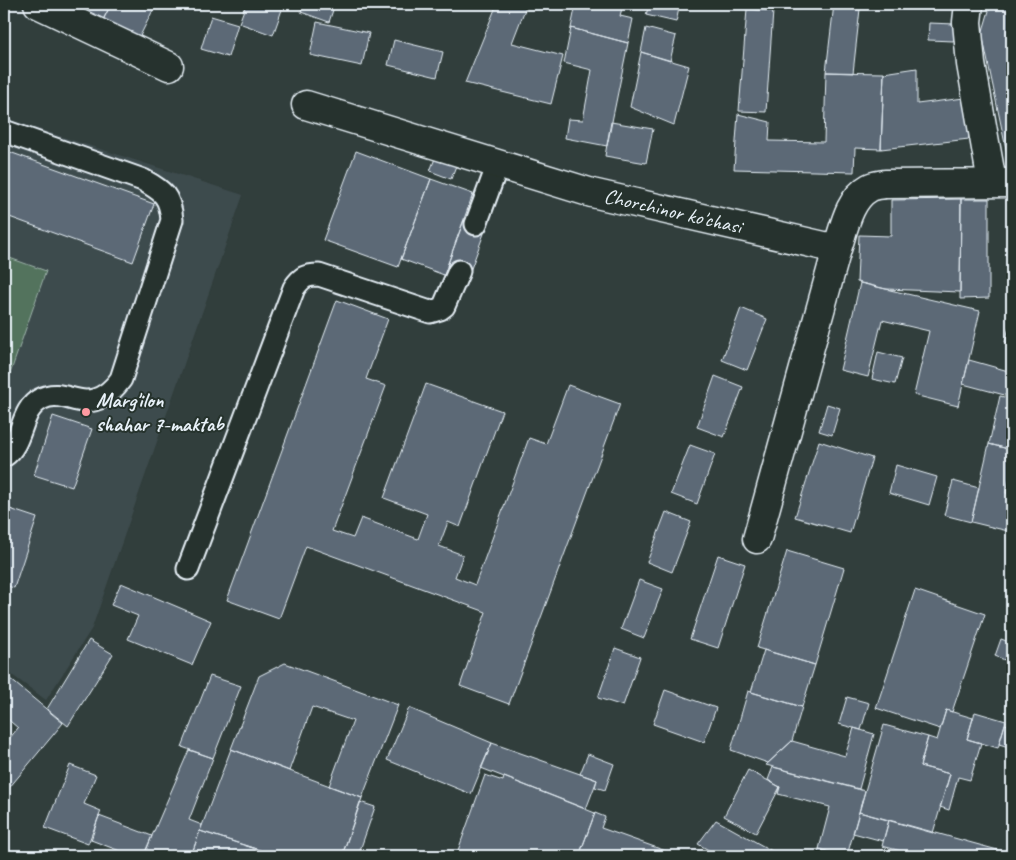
<svg xmlns="http://www.w3.org/2000/svg" width="1016" height="860" font-family="Caveat,sans-serif">
<rect width="100%" height="100%" fill="#313e3c"/>
<filter id="ink" filterUnits="userSpaceOnUse"><feTurbulence type="fractalNoise" baseFrequency=".02" numOctaves="2"/><feDisplacementMap in="SourceGraphic" scale="10" xChannelSelector="R" yChannelSelector="G"/><feConvolveMatrix kernelMatrix="1 2 1 2 8 2 1 2 1" color-interpolation-filters="sRGB"/></filter>
<g filter="url(#ink)">
<path fill="#3e4b4d" d="M4,118l239,77 -151,433 -46,72 -42,-31z"/>
<path fill="#52735d" stroke="#9db2aa" d="M4,256l42,15 -42,120z"/>
<path fill="#5b6976" stroke="#e8f1f8" d="M69,4h42l-8,16z
M111,4h45l-17,34 -36,-18z
M246,4h38l-11,31 -34,-12z
M304,4h31l-6,18 -28,-10z
M497,4h30l-15,39 51,13 -12,48 -86,-21z
M576,4h47l-3,12 13,3 -5,24 -57,-15z
M649,4h31l-4,18 -30,-7z
M834,4l26,5 -7,64 -27,-1z
M991,4h21v159h-3l-27,-129z
M747,9l26,2 -7,101 -27,-1z
M211,16l27,8 -10,33 -27,-8z
M317,22l52,11 -7,33 -52,-11z
M929,23l26,1 -1,17 -26,-1z
M571,28l57,15 -21,103 -42,-8 3,-19 15,1 9,-50 -28,-7z
M646,28l30,8 -6,25 -29,-9z
M394,40l49,12 -6,25 -49,-12z
M641,52l48,14 -15,59 -44,-18z
M917,68v36l47,-6 5,41 -88,10 3,-76z
M826,72l58,1 -3,76 -26,-1 -1,24 -120,-3 4,-55 32,8 -1,19 55,1z
M611,122l42,7 -7,34 -41,-7z
M4,150l150,54 -21,58 -129,-47z
M356,151l75,28 -33,88 -75,-27z
M436,156l21,7 -6,16 -21,-8z
M431,179l42,15 -29,81 -43,-16z
M961,199h28v99l-29,1z
M961,199l-1,93 -74,-3 -29,-7 2,-47 32,1v-36z
M464,220l22,8 -17,46 -22,-8z
M860,283l120,28 -22,95 -44,-11 15,-64 -47,-11 -14,57 -28,-7z
M337,300l51,19 -22,60 20,7 -54,145 21,7 8,-20 57,21 9,-25 -43,-16 42,-114 76,27 -42,116 -12,-5 -9,24 24,9 -8,22 20,8 54,-147 17,6 22,-59 52,19 -111,300 -49,-18 26,-74 -180,-66 -27,73 -52,-19z
M741,308l26,11 -20,51 -25,-10z
M1012,317v27l-7,-2z
M878,352l24,6 -7,26 -23,-5z
M969,360l43,12v25l-49,-13z
M715,376l28,11 -19,50 -27,-10z
M1000,396l12,3v51l-23,-6z
M827,404l13,4 -8,27 -13,-4z
M53,416l39,13 -20,58 -38,-12z
M819,441l53,17 -22,75 -55,-16z
M989,444l23,6v17l-6,26 6,2v25h-2l-2,11 -37,-9z
M690,445l25,9 -18,50 -26,-10z
M896,465l41,12 -8,28 -40,-12z
M953,481l26,7 -8,34 -27,-7z
M4,507l33,11 -23,70 -10,-3z
M666,512l25,10 -19,50 -25,-10z
M787,551l57,17 -29,97 -58,-17z
M718,555l27,9 -27,84 -28,-9z
M639,580l24,9 -19,49 -23,-9z
M121,583l90,38 -19,44 -64,-26 10,-23 -27,-11z
M915,590l70,24 -33,98 -6,-2 -6,19 -64,-21z
M1001,639l11,4v20l-17,-7z
M89,640l24,14 -45,72 -21,-17z
M615,648l25,9 -17,49 -25,-8z
M764,650l51,15 -13,42 -51,-15z
M285,663l113,42 -36,93 -33,-12 24,-65 -41,-14 -23,64 -58,-22 28,-73z
M210,676l31,10 -28,72 -31,-11z
M10,679l53,44 -59,71v-49l14,-17 -14,-12v-29z
M665,690l51,18 -12,34 -51,-18z
M748,691l54,16 -10,34 -24,22 -37,-13z
M847,697l22,6 -8,27 -22,-6z
M409,708l83,35 -21,51 -84,-34z
M946,710l27,8 -6,21 14,4 -11,37 -12,-3 -9,33 -9,-3 10,-33 -30,-8 8,-29 9,3z
M975,712l31,9 -8,27 -31,-9z
M1005,724l7,2v22l-13,-4z
M884,725l44,12 -8,29 30,8 -17,59 -74,-21z
M854,728l20,6 -15,55 -93,-24 26,-24 53,15z
M492,743l105,37 -11,29 -105,-41z
M231,749l131,49 -20,58h-64l-78,-25z
M189,750l24,8 -24,62 13,5 -11,31 -5,-2 -1,2h-29l-11,-4z
M588,754l26,10 -9,26 -10,-3 2,-7 -17,-6z
M70,765l26,10 -12,29 17,7 -13,33 -43,-16z
M773,767l92,24 -18,65h-5l-23,-7 11,-42 -52,-13 2,-7 -12,-7z
M748,770l32,17 -24,46 -32,-17z
M485,775l18,6 1,-4 91,36 -16,43h-123z
M360,802l15,5 -17,49h-16z
M859,812l30,8 -6,21 -30,-8z
M595,813l10,4 -4,11 79,28h-101z
M99,816l53,20 -8,20h-11l-42,-16z
M716,820l65,36h-62l-21,-12z
M889,820l123,34v2h-92l-38,-10z
M200,831l78,25h-87z
M819,849l23,7h-25z"/>
<g fill="none" stroke-linecap="round" stroke-linejoin="round">
<defs>
<path id="lane" d="M4,131l139,49c20,11 27,16 29,40l-51,159c-8,11 -19,22 -35,22 -16,0 -28,-11 -45,-2 -22,11 -17,44 -37,57
M476,224l22,-60
M188,569l106,-281c8,-11 11,-13 25,-13l111,37 10,-3 4,-3 15,-35"/>
<path id="street" d="M38,4l131,62
M969,4l-2,18 4,42 21,118
M306,105l286,88 245,56c7,-21 12,-50 32,-61 5,-3 11,-3 16,-4l127,-1
M757,539l80,-290"/>
</defs>
<use href="#lane" stroke="#e8f1f8" stroke-width="25"/>
<use href="#street" stroke="#e8f1f8" stroke-width="31"/>
<use href="#lane" stroke="#26332d" stroke-width="21"/>
<use href="#street" stroke="#26332d" stroke-width="28"/>
</g>
</g>
<circle fill="#ff9aa2" stroke="#26332d" stroke-width="2" cx="86" cy="412" r="5"/>
<g text-anchor="middle" stroke-width="4" stroke-linejoin="round" paint-order="stroke">
<g font-size="21" fill="#e8f1f8" stroke="#26332d">
<text transform="translate(673 211) rotate(13)" y="7">Chorchinor ko'chasi</text>
</g>
<g font-size="21" font-weight="bold" fill="#e8f1f8" stroke="#26332d" text-anchor="start">
<text x="96" y="407">Marg'ilon<tspan x="96" dy="24">shahar 7-maktab</tspan></text>
</g>
</g>
<rect width="1016" height="860" fill="none" stroke="#26332d" stroke-width="20"/>
<rect x="10" y="10" width="996" height="840" fill="none" stroke="#e8f1f8" stroke-width="2" filter="url(#ink)"/>
</svg>
